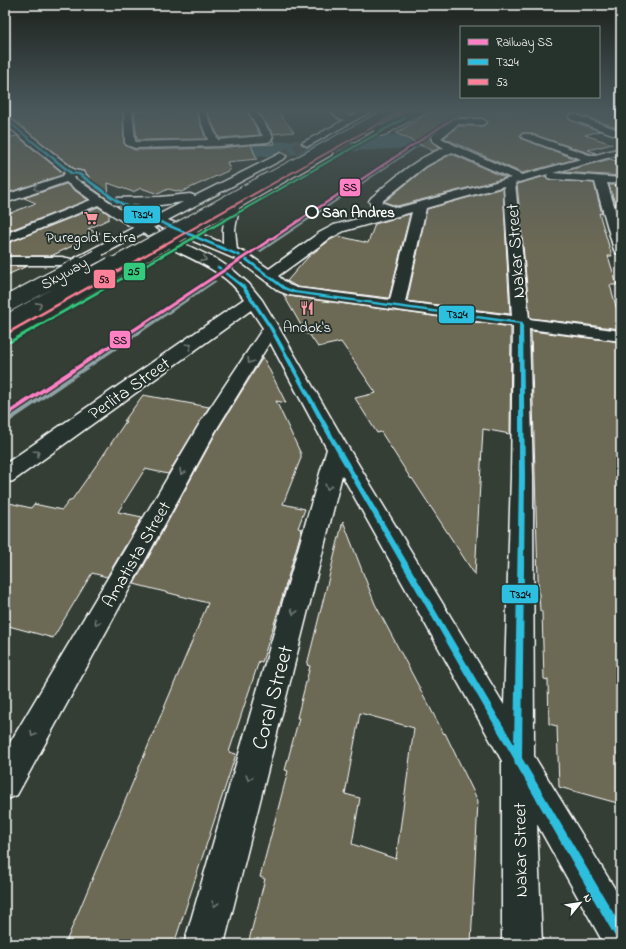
<svg xmlns="http://www.w3.org/2000/svg" width="626" height="949" font-family="'Indie Flower',sans-serif">
<rect width="100%" height="100%" fill="#343e35"/>
<filter id="ink" filterUnits="userSpaceOnUse"><feTurbulence type="fractalNoise" baseFrequency=".025" numOctaves="2"/><feDisplacementMap in="SourceGraphic" scale="8" xChannelSelector="R" yChannelSelector="G"/><feConvolveMatrix kernelMatrix="1 2 1 2 8 2 1 2 1" color-interpolation-filters="sRGB"/></filter>
<g filter="url(#ink)">
<g fill="none" stroke-linecap="round" stroke-linejoin="round">
<path fill="#8fa4a7" fill-rule="evenodd" d="M425,139l3,1 -167,112 -5,-1z
M212,280l5,1 -212,144v-7z"/>
<path fill="#45676c" fill-rule="evenodd" d="M518,122l8,2 3,5 -3,5 -54,10 -23,3h-23l-281,16 -45,4 -95,17v-16l95,-15 45,-4 281,-16 34,-1z"/>
</g>
<path fill="#6c6955" stroke="#fff" fill-rule="evenodd" d="M5,111h118l1,32 2,3 9,4 85,-2 47,-5 6,-3 2,4 -24,1 6,14 -30,3 3,8 -49,22 -13,-3 -10,5 -17,-6 -8,4 -25,-9 1,17 -25,-18 4,-1 2,-3 -6,-7 -9,-2 -67,-53z
M134,111h62l10,28 -69,1z
M207,111h40l13,24 -41,3z
M258,111h19l17,21 -21,2z
M431,111h190v15l-6,1 -41,-14 -6,3 2,4 30,11 -15,4 27,9 -24,6 8,3 -4,1 -63,-21h-7l-2,3 2,3 54,20 -54,14 -78,-35 15,-12h24l5,-3 -5,-5h-31l-22,19 2,5 9,6 -8,3 -37,-18z
M17,136l46,37 -1,2 -52,17 -5,-2v-52z
M452,154l54,24 -109,28 -13,-4 43,-35z
M610,159l6,2 5,11v4l-59,-4z
M546,176l2,3 4,1 42,3 8,31 -3,-1 13,43h-4l9,29h-7l11,39v5l-91,-11 -13,-134z
M66,184l22,16 -83,32v-17l31,-12 -12,-5z
M609,185h12v30h-2z
M503,188l7,126 -103,-13 20,-92z
M98,207l11,7v5l-21,10 12,4 -49,23h-46v-12z
M410,214l-21,84 -92,-11 -10,-6 21,-24 22,-17 8,-4 30,7 7,-19z
M5,266h22l-22,10z
M283,294l6,2 222,31 -1,107 -27,-5 -8,146 -63,-97 -1,1 -30,-47 -4,1 -22,-35 21,-5 -35,-51 -23,5 -9,-13h-3z
M531,331l90,11v462l-62,-17 -2,-61 -8,-2 -1,-44 -4,-1 -2,-67 -2,-1 -2,-32z
M263,357l23,46 -10,-2 25,53v4l-18,46 22,5 -7,19 4,1 -23,79 -17,54 -3,-1 -30,91 7,2 -62,190h-109l143,-341 -74,-19 83,-153z
M143,395l66,12 -41,67 -23,-5 -27,43 24,5 -35,60 -15,-4 -39,65 -48,-13v-123l26,6 3,-4 28,6 7,-9h2l29,-41 26,-39h-2z
M343,521l32,83 69,130 1,-1 33,68 -7,143h-223l17,-65 -5,-2 28,-106 -3,-1 14,-52h-2l13,-52 -3,-1zM360,713l54,15 -18,131 -44,-15 8,-46 -15,-4z"/>
<g fill="none" stroke-linecap="round" stroke-linejoin="round">
<path stroke="#485149" stroke-width="10" stroke-dasharray="10 5" stroke-linecap="butt" d="M327,153l25,-14
M281,156l26,-13"/>
<defs>
<path id="minor" d="M124,111h8l3,30 1,1 72,-2 -11,-29h8l13,29 45,-4 -15,-25h8l17,26 -3,4 -3,1 -47,4 -85,2 -8,-3 -2,-2z
M331,111h9l16,8 -4,3 -14,-4z
M573,114l48,17v6l-51,-18 -1,-2z
M5,116l3,1 66,53 9,2 6,6 -2,2c-5,2 -8,1 -11,-3h-3l51,35 50,27 42,20 18,12 15,13 13,16 17,28 67,116 158,261 7,-229 2,-150 -224,-31 -10,-4 -41,-31 -80,-34 -1,-3 1,-3h10l80,34 21,15 50,-36 15,-8 51,-13 -13,-5 -3,-6 2,-3c22,-19 45,-40 73,-50l-11,-7 -2,-4 22,-18h29l5,3 -5,3 -24,-1 -17,14 15,8 66,29 59,-16 -58,-21 -2,-2 2,-2h6l63,22 29,-8v6l-68,19 68,5v6l-14,-1 14,45v26l-5,-1 -2,-3 -19,-68 -43,-3 -4,-1 -1,-2 1,-2 -33,9 14,136 92,12v10l-92,-12 4,147 1,280 87,143v45h-17l-67,-120 5,120h-40v-183l-160,-286 -118,469h-40l143,-495 -57,-107 -54,88 -199,365 -12,5v-49l195,-328 63,-95 -12,-18 -238,171 -8,2v-19l239,-165c-18,-28 -51,-39 -80,-54 -22,-12 -45,-25 -66,-40l-93,38v-9l86,-34 -25,-18 -61,21v-8l58,-19 2,-3 -60,-49zM452,152l59,26 -114,30 -16,-6 45,-36zM504,186l8,130 -107,-14 21,-94zM412,212l-22,88 -93,-12 -8,-3 -11,-9 51,-37 15,-8z
M5,257h57l18,4 2,3 -2,3 -5,1 -13,-3h-57z"/>
<path id="major" d="M361,111h11l-62,34 -3,1 -5,-3z
M396,111h10l-51,30h-6l-2,-2z
M327,150l5,3 -1,2 -92,53 -4,21 2,22 -2,3 -5,1 -5,-1 -2,-3v-22l2,-13 -214,123 -6,1v-12z
M281,153l5,3 -1,2 -206,109 -5,1 -5,-1 -2,-3 2,-3 114,-59 -23,3h-43l-4,-1 -2,-3 2,-3 47,-1 30,-3 5,2z"/>
</defs>
<use href="#minor" stroke="#fff" stroke-width="3"/>
<use href="#major" stroke="#fff" stroke-width="3"/>
<use href="#minor" fill="#26332d" fill-rule="evenodd"/>
<use href="#major" fill="#26332d" fill-rule="evenodd"/>
<defs>
<path id="highway-bridge-far2" d="M379,131l5,-1 33,-19
M268,179l124,-68"/>
<path id="highway-bridge-far1" d="M78,266l19,-10
M110,266l160,-88"/>
<path id="highway-bridge" d="M5,305l75,-40
M5,324l107,-59"/>
</defs>
<use href="#highway-bridge-far2" stroke="#fff" stroke-width="12" stroke-linecap="butt"/>
<use href="#highway-bridge-far1" stroke="#fff" stroke-width="14" stroke-linecap="butt"/>
<use href="#highway-bridge" stroke="#fff" stroke-width="18" stroke-linecap="butt"/>
<use href="#highway-bridge-far2" stroke="#26332d" stroke-width="10"/>
<use href="#highway-bridge-far1" stroke="#26332d" stroke-width="12"/>
<use href="#highway-bridge" stroke="#26332d" stroke-width="16"/>
<defs>
<path id="bus-1" d="M5,118l67,54 8,1 38,27 22,12 104,44 41,31 10,4 228,31 2,154 -3,282 99,168v15l-4,-1 -100,-174 -2,-1 -1,-6 -179,-310 -66,-121 -27,-40 -26,-21 3,-1 26,20 28,42 67,120 174,296 5,-268v-152l-226,-31 -10,-4 -41,-31 -104,-44 -22,-12 -38,-27 -8,-1 -65,-54z"/>
<path id="bus-2" d="M400,111h3l-398,225v-3z"/>
<path id="bus-3" d="M405,117l2,1 -396,225h-4v-1z"/>
</defs>
<use href="#bus-1" stroke="#26332d" stroke-width="3"/>
<use href="#bus-2" stroke="#26332d" stroke-width="3"/>
<use href="#bus-3" stroke="#26332d" stroke-width="3"/>
<use href="#bus-1" fill="#2dbfdf" fill-rule="evenodd"/>
<use href="#bus-2" fill="#ff8098" fill-rule="evenodd"/>
<use href="#bus-3" fill="#33ca7d" fill-rule="evenodd"/>
<defs>
<path id="rail-1" d="M463,111h3l-461,307v-5z"/>
</defs>
<use href="#rail-1" stroke="#26332d" stroke-width="3"/>
<use href="#rail-1" fill="#ff80c5" fill-rule="evenodd"/>
</g>
<defs><path id="oneway-chevron" d="M-2-3.5L2.5 0L-2 3.5" fill="none" stroke-width="1.6" stroke-linecap="round" stroke-linejoin="round"/></defs>
<g stroke="#727a76">
<use href="#oneway-chevron" transform="translate(36 188) rotate(161)"/>
<use href="#oneway-chevron" transform="translate(204 259) rotate(26)"/>
<use href="#oneway-chevron" transform="translate(39 305) rotate(-29)"/>
<use href="#oneway-chevron" transform="translate(189 346) rotate(-35)"/>
<use href="#oneway-chevron" transform="translate(250 361) rotate(122)"/>
<use href="#oneway-chevron" transform="translate(37 453) rotate(-35)"/>
<use href="#oneway-chevron" transform="translate(182 472) rotate(120)"/>
<use href="#oneway-chevron" transform="translate(328 487) rotate(105)"/>
<use href="#oneway-chevron" transform="translate(294 612) rotate(105)"/>
<use href="#oneway-chevron" transform="translate(97 622) rotate(120)"/>
<use href="#oneway-chevron" transform="translate(33 734) rotate(120)"/>
<use href="#oneway-chevron" transform="translate(249 778) rotate(105)"/>
<use href="#oneway-chevron" transform="translate(215 904) rotate(105)"/>
</g>
</g>
<linearGradient id="sky" x2="0" y2="1"><stop stop-color="#1d221d"/><stop offset="0.45" stop-color="#4a585c"/><stop offset="1" stop-color="#4a585c" stop-opacity="0"/></linearGradient>
<rect width="626" height="244" fill="url(#sky)"/>
<defs>
<symbol id="supermarket-bare" viewBox="-9 -9 18 18"><path d="M-6-5.5h2.5l.6 2H6L4.5 2H-2.5L-4.4-4H-6ZM-1.5 3.2a1.3 1.3 0 1 0 .1 0ZM3 3.2a1.3 1.3 0 1 0 .1 0Z" fill="#ff9aa2" stroke="#26332d" stroke-width="2.5" paint-order="stroke"/></symbol>
<symbol id="restaurant-bare" viewBox="-9 -9 18 18"><path d="M-5-6h1v4h1v-4h1v4h1v-4h1v5L-1.5 .5V6h-2V.5L-5-1ZM5-6V6H3V1.5H1.5Q1.5-4 5-6Z" fill="#ff9aa2" stroke="#26332d" stroke-width="2.5" paint-order="stroke"/></symbol>
</defs>
<g fill-rule="evenodd">
<use href="#supermarket-bare" x="81" y="208" width="20" height="20"/>
<use href="#restaurant-bare" x="297" y="298" width="20" height="20"/>
</g>
<circle fill="#26332d" stroke="#fff" stroke-width="2" cx="312" cy="212" r="6"/>
<g text-anchor="middle" stroke-width="4" stroke-linejoin="round" paint-order="stroke">
<g font-size="15" font-weight="bold" fill="#fff" stroke="#26332d" text-anchor="start">
<text x="322" y="217">San Andres</text>
</g>
<g font-size="15" fill="#fff" stroke="#26332d">
<text x="91" y="242">Puregold Extra</text>
<text x="307" y="332">Andok's</text>
</g>
<g font-size="15" fill="#fff" stroke="#26332d">
<text transform="translate(64 273) rotate(-29)" y="5">Skyway</text>
</g>
<g font-size="18" fill="#fff" stroke="#26332d">
<text transform="translate(515 251) rotate(-94)" y="6">Nakar Street</text>
<text transform="translate(129 388) rotate(-35)" y="6">Perlita Street</text>
<text transform="translate(136 554) rotate(-60)" y="6">Amatista Street</text>
<text transform="translate(520 850) rotate(-91)" y="6">Nakar Street</text>
</g>
<g font-size="22" fill="#fff" stroke="#26332d">
<text transform="translate(271 697) rotate(-75)" y="8">Coral Street</text>
</g>
</g>
<g stroke="#26332d" stroke-width="1.5">
<rect x="339" y="178" width="22" height="19" rx="4" fill="#ff80c5"/>
<rect x="123" y="205" width="38" height="19" rx="4" fill="#2dbfdf"/>
<rect x="123" y="262" width="23" height="19" rx="4" fill="#33ca7d"/>
<rect x="93" y="269" width="23" height="20" rx="4" fill="#ff8098"/>
<rect x="438" y="305" width="37" height="19" rx="4" fill="#2dbfdf"/>
<rect x="109" y="330" width="22" height="19" rx="4" fill="#ff80c5"/>
<rect x="501" y="584" width="38" height="20" rx="4" fill="#2dbfdf"/>
</g>
<g font-size="11" text-anchor="middle" font-weight="bold" fill="#111">
<text x="350" y="191">SS</text>
<text x="142" y="218">T324</text>
<text x="134" y="275">25</text>
<text x="104" y="283">53</text>
<text x="457" y="318">T324</text>
<text x="120" y="344">SS</text>
<text x="520" y="598">T324</text>
</g>
<rect width="626" height="949" fill="none" stroke="#26332d" stroke-width="20"/>
<rect x="10" y="10" width="606" height="929" fill="none" stroke="#fff" stroke-width="1.5" filter="url(#ink)"/>
<rect x="460" y="26" width="140" height="72" fill="#26332d" stroke="#7d8581"/>
<rect x="468" y="39" width="20" height="6" fill="#ff80c5" stroke="#7d8581"/>
<text x="496" y="46" font-size="12" fill="#ffffff">Railway SS</text>
<rect x="468" y="59" width="20" height="6" fill="#2dbfdf" stroke="#7d8581"/>
<text x="496" y="66" font-size="12" fill="#ffffff">T324</text>
<rect x="468" y="79" width="20" height="6" fill="#ff8098" stroke="#7d8581"/>
<text x="496" y="86" font-size="12" fill="#ffffff">53</text>
<g transform="translate(580 903) rotate(60)" stroke="#26332d" stroke-width="3" paint-order="stroke">
<path d="M0-3L7 15L0 10L-7 15Z" fill="#ffffff"/>
<text y="-6" font-size="11" font-weight="bold" text-anchor="middle" fill="#ffffff">N</text>
</g>
</svg>
